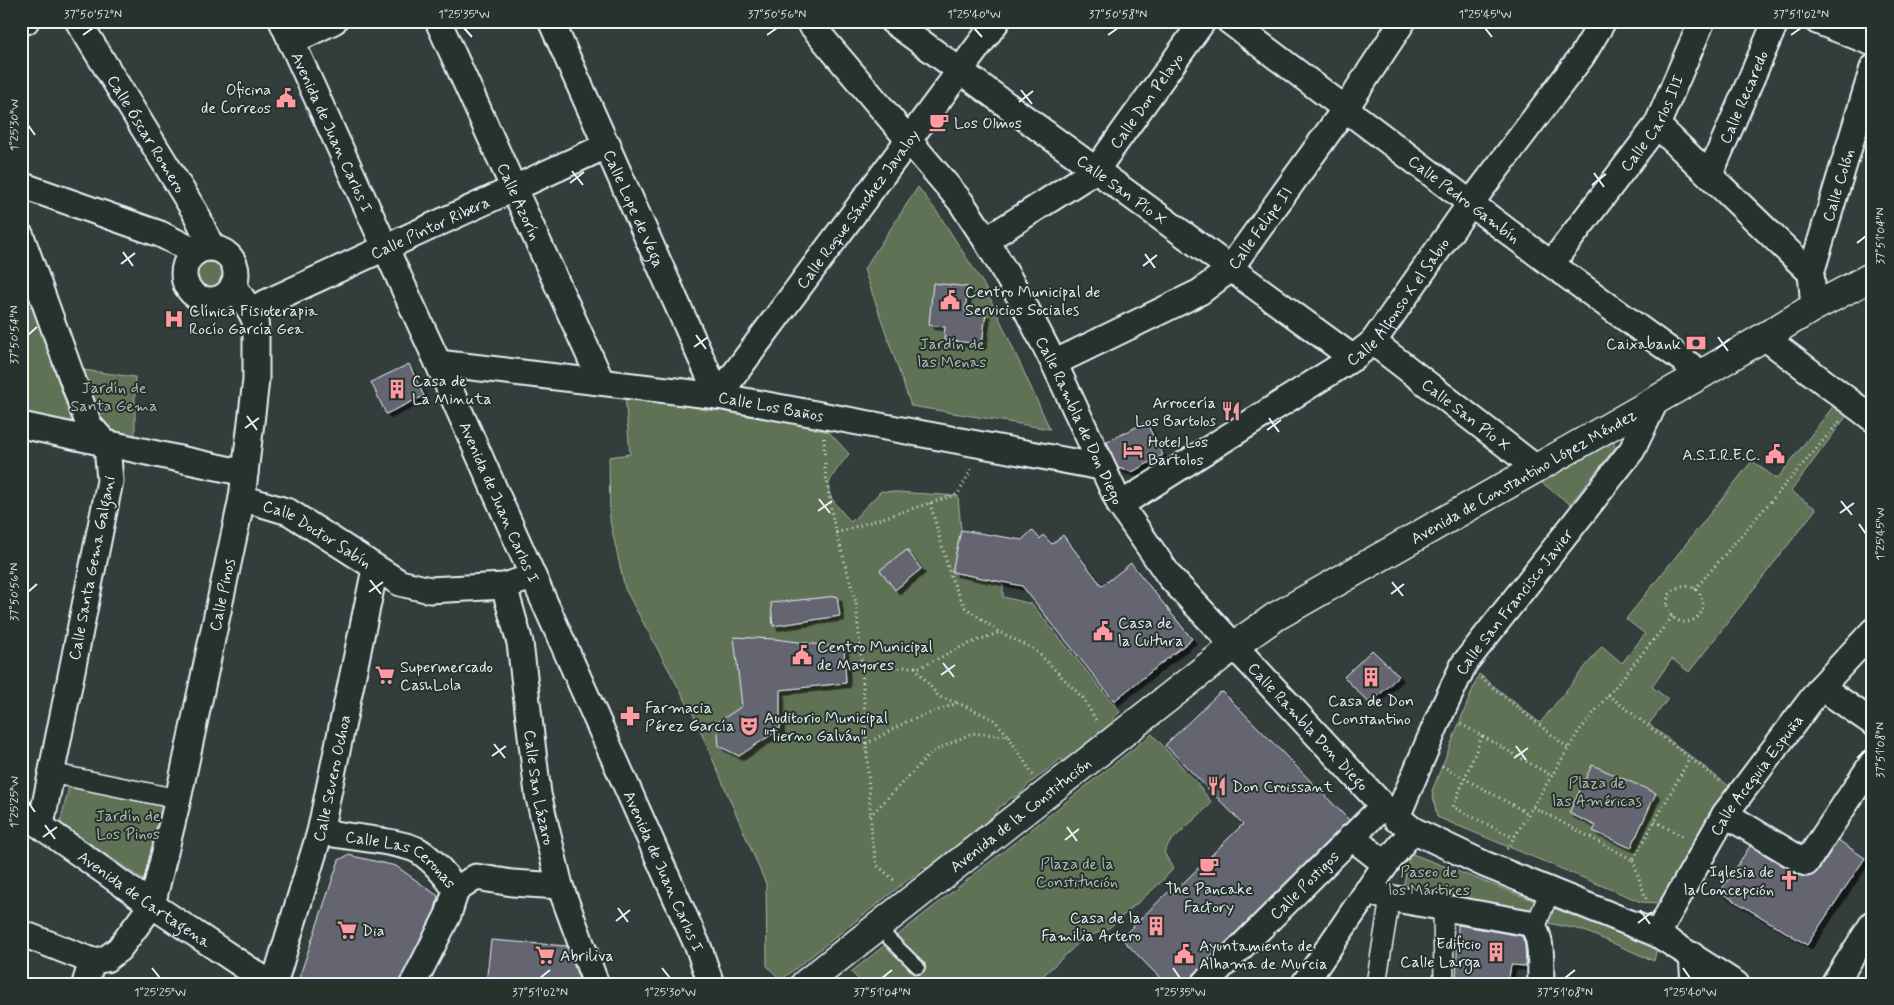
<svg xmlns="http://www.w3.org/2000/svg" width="1894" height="1005" font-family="Mynerve,sans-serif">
<defs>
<filter id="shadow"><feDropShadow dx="4.5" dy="4.5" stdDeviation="0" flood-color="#0009"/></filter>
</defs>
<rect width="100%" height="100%" fill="#333d3b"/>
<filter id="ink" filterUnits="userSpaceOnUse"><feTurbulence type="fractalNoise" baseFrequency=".02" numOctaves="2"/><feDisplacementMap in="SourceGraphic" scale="10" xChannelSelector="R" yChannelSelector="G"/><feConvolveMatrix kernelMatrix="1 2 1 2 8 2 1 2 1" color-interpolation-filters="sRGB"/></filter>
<g filter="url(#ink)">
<path fill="#5f7255" stroke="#a4b2a6" d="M918,187l22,29 44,69 66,144 -139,-23 -47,-137z
M187 275a22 22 0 1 1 44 0a22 22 0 1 1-44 0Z
M30,306l4,4 38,112 -51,-10v-94l3,-9z
M83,370l52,7v58l-19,-3 -14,-9z
M625,396l26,5 2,-4 52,13 58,2 28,11 22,2 1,4 15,3 20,22c-28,35 -27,35 2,68l30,-31 77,5 3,34 -9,42 51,10v15l29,7 88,108 -8,7 4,5 -51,40 -4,-5 -32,25 -11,12 -7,2 -12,10 -15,21 -18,9 -28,31 -15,-1 -142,112 -14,-14 -1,-82 -71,-166 -70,-129 -15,-68 -1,-64 21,-3z
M1835,404l13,10 -57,77 25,18 -127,163 -17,-13 -20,28 16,12 -19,25 85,66 -64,105 -13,8 -16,-1 -204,-85 -5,-26 47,-117 61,49 62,-77 20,17 23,-29 -19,-15 126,-158 25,18z
M1613,439l2,9 -45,56 -32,-24z
M1152,734l44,48 16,21 -41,38 -7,11 9,17 -13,14 -51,45 -26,11 -49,45h-171l-12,-12z
M72,775l101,21 -25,87 -88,-60z
M1410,853l247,95 -3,13 -72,-31 -180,-37z"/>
<path fill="#656572" stroke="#e8f1f8" filter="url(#shadow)" d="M933,283l35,4 -3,24 21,2 -4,31 -38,-4 1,-13 -16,-2z
M409,364l15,32 -38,18 -15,-32z
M1146,422l17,33 -31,17 -14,-4 -11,-26z
M961,530l61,10 10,-10 8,9 3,-4 9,9 11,-9 39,51 29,-23 61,76 -78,62 -92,-115 -70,-14z
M907,550l14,19 -26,21 -15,-20z
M837,596l3,20 -67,10 -2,-23z
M734,637l41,2 69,9 2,35 -66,7v39l-41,27 -20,-10 -2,-23 25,-17z
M1372,650l27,26 -29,28 -26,-27z
M1223,692l126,128 -155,154 -5,10h-23l-45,-46 48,-47 3,3 71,-70 -78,-79 54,-52z
M1592,765l64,28 -25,55 -38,-17 3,-5 -27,-13z
M1838,840l27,18 -58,87 -87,-53 30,-46 49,29 7,2 12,-6z
M348,855l48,11 42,30 -3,14 -36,74h-102l42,-124z
M1458,925l64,11 3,9 1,21 -15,-1 -3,19h-52z
M491,940l76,6 14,38h-95z"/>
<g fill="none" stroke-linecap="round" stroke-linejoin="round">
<defs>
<path id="service" d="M877,927l41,40"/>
<path id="pedestrian" d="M51,773l127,26
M1443,909l1,75
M1535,928l15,-38
M1376,984l14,-86"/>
<g id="minor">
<path id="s1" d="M78,21l117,191 17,36"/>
<path id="s2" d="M282,21l156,342 261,586 12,35"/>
<path id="s3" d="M438,21l163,360"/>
<path id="s4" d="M551,21l167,375 279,-375"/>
<path id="s5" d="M808,21l153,181 25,38 35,59 33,64 66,142 50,72 213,229 30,24 71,34 173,70 79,50"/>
<path id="s6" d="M892,21l461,337"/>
<path id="s7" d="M1229,21l322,243 151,110"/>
<path d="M1817,21l56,22"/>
<path d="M21,23l5,-2"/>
<path d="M291,42l43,-21"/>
<path d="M1657,125l154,148 3,34"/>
<path id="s8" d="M1710,174l66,-153"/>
<path d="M21,185l139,49 36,18"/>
<path d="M21,236l68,189 18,20 3,36 -69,344"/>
<path id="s9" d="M986,240l110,-70 107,-149"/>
<circle cx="210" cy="274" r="26"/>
<path id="s10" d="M1551,264l106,-139 45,-104"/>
<path id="s11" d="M1811,273l62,-205"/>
<path id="s12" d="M250,310l358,-165"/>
<path d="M1763,336l110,83"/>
<path id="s13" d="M1373,342l163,126"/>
<path id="s14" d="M438,363l280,33 383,71"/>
<path id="s15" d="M1054,363l146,-71 29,-22 116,-161 58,-88"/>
<path d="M21,425l224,48"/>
<path id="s16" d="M242,498l47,14 111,71 30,7 74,-4 16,-5"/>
<path id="s17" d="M1120,505l233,-147 20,-16 97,-138 112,-148 21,-35"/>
<path id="s18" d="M504,586l16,57 18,151 22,92 36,98"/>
<path d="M1821,687l52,36"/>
<path id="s19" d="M21,812l131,93 119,79"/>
<path d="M1725,814l81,49 67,-101"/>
<path id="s20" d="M1396,819l45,-106 23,-49 168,-214 24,-50"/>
<path id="s21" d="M320,832c22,4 82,9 99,19 14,9 28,26 37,39"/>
<path d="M1351,837l35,27"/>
<path d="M456,890l20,-13 36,6 48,3"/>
<path d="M1367,891l23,7 139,25c15,11 11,43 12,61"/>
<path id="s22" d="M21,933l71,28 14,-2 13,-10 33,-44 26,-106 64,-301 14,-118v-47l-1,-13 -5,-10 -17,-25"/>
<path id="s23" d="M1657,934l68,-120 96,-127 52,-56"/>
<path d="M1692,955l2,29"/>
<path d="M85,984l7,-23"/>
<path id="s24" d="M274,984l46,-152 55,-263"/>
<path d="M413,984l35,-69 8,-25"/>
<path id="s25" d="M1204,984l179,-178"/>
<path d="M1304,984l82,-120 27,-34"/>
<path d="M1834,984l39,-61"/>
</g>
<g id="primary">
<path id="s26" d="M805,984l430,-339 40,-28 427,-243 112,-67 59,-31"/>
</g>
</defs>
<use href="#service" stroke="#e8f1f8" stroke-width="16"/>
<use href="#pedestrian" stroke="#e8f1f8" stroke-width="22"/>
<use href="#minor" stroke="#e8f1f8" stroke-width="29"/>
<use href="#primary" stroke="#e8f1f8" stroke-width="31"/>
<path stroke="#e8f1f8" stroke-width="3" stroke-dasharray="1 4" stroke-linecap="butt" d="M824,438l1,32 8,50 23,83 6,64h59l40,-20 39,-15 35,18 48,48 14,24
M930,503l21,75 14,29 34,25
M836,533l122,-39 15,-28
M1667 604a18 18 0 1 1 36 0a18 18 0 1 1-36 0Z
M1695,589l145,-168
M862,667l10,172 5,26 19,17
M915,667l24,30 19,6
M1481,678l87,70
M1608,695l113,87
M1461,724l91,52
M1482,736l-29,71 61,31
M866,744l40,-22 52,-19 35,16 15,16
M1442,766l87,48
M1533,807l100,53 57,-102
M870,816l62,-64 40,-19 36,3 25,39
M1655,821l30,17
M1507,849l72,-118 94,-115
M1633,860l14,42"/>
<use href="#service" stroke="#26332d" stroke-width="12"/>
<use href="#pedestrian" stroke="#26332d" stroke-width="19"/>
<use href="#minor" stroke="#26332d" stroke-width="25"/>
<use href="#primary" stroke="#26332d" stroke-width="28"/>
</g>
</g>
<path fill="none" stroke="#e8f1f8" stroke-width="2" d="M464,28l8,9M974,28l8,9M1485,28l7,9M83,35l10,-7M767,35l10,-7M1108,35l10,-7M1791,35l10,-7M1021,90l11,14M1019,102l14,-11M28,125l7,10M572,171l11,14M1594,173l10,14M570,183l14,-11M1592,185l14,-11M1857,243l9,-7M123,252l10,14M1145,254l10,14M121,264l14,-11M1143,266l14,-11M28,335l9,-8M696,335l10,14M1718,337l10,14M694,347l14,-10M1716,349l14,-10M247,416l10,14M1269,418l10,14M245,428l14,-10M1267,430l14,-10M819,499l11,14M1841,501l11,14M818,511l14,-10M1840,513l14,-10M1859,524l7,10M370,580l11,14M1392,582l11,14M28,592l9,-8M369,592l14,-10M1391,594l13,-10M943,663l11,14M941,675l14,-10M494,744l11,14M1516,746l10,14M492,756l14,-10M1514,758l14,-10M1857,758l9,-8M28,802l7,10M45,825l10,14M1067,827l10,14M43,837l14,-10M1065,840l14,-11M618,908l10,14M1640,910l10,14M616,921l14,-11M1638,923l14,-11M152,968l8,10M662,968l8,10M1173,968l7,10M1683,968l7,10M540,978l10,-8M882,978l10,-8M1565,978l10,-8"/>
<defs>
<symbol id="civic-bare" viewBox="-9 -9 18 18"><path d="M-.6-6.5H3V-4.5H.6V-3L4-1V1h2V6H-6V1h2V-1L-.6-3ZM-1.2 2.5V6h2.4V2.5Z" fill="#ff9aa2" stroke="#26332d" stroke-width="2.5" paint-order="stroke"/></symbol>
<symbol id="cafe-bare" viewBox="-9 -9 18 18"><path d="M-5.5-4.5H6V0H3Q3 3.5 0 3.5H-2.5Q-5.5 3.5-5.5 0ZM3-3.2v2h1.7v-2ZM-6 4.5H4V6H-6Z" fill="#ff9aa2" stroke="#26332d" stroke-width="2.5" paint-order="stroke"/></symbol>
<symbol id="hospital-bare" viewBox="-9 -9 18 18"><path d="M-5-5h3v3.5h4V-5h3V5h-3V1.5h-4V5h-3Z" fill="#ff9aa2" stroke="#26332d" stroke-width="2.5" paint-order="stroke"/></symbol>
<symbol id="bank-bare" viewBox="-9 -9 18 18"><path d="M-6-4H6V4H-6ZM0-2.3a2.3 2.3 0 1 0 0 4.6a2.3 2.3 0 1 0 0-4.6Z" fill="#ff9aa2" stroke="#26332d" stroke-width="2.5" paint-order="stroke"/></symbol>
<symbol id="building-bare" viewBox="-9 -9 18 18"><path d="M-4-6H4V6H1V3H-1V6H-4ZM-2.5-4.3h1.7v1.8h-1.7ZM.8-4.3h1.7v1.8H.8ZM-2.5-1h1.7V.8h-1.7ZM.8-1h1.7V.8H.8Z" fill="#ff9aa2" stroke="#26332d" stroke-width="2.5" paint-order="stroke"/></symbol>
<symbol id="restaurant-bare" viewBox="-9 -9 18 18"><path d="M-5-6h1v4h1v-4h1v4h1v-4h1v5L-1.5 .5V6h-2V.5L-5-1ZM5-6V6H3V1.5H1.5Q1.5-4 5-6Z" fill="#ff9aa2" stroke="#26332d" stroke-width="2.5" paint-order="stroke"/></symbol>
<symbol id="hotel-bare" viewBox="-9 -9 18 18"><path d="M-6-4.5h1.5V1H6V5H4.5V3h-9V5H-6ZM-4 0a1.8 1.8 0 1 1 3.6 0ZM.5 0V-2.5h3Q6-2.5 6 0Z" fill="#ff9aa2" stroke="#26332d" stroke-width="2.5" paint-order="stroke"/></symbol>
<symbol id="supermarket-bare" viewBox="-9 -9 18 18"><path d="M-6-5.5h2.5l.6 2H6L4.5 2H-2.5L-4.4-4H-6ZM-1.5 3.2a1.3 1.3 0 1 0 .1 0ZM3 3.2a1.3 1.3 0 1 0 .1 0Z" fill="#ff9aa2" stroke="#26332d" stroke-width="2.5" paint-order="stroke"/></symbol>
<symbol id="pharmacy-bare" viewBox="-9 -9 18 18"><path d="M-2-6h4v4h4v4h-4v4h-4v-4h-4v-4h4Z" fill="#ff9aa2" stroke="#26332d" stroke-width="2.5" paint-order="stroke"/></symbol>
<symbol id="theatre-bare" viewBox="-9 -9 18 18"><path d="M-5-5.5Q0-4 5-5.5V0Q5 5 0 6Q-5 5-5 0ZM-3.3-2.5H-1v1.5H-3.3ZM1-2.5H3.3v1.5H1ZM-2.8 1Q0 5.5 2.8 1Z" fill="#ff9aa2" stroke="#26332d" stroke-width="2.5" paint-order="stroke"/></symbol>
<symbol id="church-bare" viewBox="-9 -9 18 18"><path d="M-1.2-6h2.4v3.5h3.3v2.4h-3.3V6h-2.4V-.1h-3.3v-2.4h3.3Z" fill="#ff9aa2" stroke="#26332d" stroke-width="2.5" paint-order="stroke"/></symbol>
</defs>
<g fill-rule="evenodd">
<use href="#civic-bare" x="272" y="84" width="28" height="28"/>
<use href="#cafe-bare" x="925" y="108" width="28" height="28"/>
<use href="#civic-bare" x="936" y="286" width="28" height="28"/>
<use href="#hospital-bare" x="160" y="305" width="28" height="28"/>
<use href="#bank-bare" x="1682" y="329" width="28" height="28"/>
<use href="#building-bare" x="383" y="375" width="28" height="28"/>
<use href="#restaurant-bare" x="1217" y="397" width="28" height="28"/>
<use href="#hotel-bare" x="1119" y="436" width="28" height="28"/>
<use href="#civic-bare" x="1761" y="440" width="28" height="28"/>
<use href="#civic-bare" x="1089" y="617" width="28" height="28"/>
<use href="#civic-bare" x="788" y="641" width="28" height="28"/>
<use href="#supermarket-bare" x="371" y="661" width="28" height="28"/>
<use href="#building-bare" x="1357" y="663" width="28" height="28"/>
<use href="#pharmacy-bare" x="616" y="702" width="28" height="28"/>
<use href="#theatre-bare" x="735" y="712" width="28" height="28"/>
<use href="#restaurant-bare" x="1203" y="772" width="28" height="28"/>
<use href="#cafe-bare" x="1195" y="852" width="28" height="28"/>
<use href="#church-bare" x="1775" y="866" width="28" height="28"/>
<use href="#building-bare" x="1142" y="912" width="28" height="28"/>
<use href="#supermarket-bare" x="333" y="916" width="28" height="28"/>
<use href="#building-bare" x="1482" y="938" width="28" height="28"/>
<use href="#civic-bare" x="1170" y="940" width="28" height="28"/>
<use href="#supermarket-bare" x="531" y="941" width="28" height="28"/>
</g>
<g text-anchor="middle" stroke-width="4" stroke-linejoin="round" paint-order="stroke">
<g font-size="16" fill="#e8f1f8" stroke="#26332d" text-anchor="start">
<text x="271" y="95" text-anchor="end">Oficina<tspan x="271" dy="18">de Correos</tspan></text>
<text x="954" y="128">Los Olmos</text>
<text x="965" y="297">Centro Municipal de<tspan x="965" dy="18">Servicios Sociales</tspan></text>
<text x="189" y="316">Clínica Fisioterapia<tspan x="189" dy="18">Rocío García Gea</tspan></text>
<text x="1681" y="349" text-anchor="end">Caixabank</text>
<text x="412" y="386">Casa de<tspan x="412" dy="18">La Minuta</tspan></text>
<text x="1216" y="408" text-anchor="end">Arrocería<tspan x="1216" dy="18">Los Bartolos</tspan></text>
<text x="1148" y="447">Hotel Los<tspan x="1148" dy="18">Bartolos</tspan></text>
<text x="1760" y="460" text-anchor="end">A.S.I.R.E.C.</text>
<text x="1118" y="628">Casa de<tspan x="1118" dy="18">la Cultura</tspan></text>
<text x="817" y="652">Centro Municipal<tspan x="817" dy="18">de Mayores</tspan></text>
<text x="400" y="672">Supermercado<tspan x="400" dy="18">CashLola</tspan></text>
<text x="1371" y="706" text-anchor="middle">Casa de Don<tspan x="1371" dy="18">Constantino</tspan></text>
<text x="645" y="713">Farmacia<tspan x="645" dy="18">Pérez García</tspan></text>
<text x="764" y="723">Auditorio Municipal<tspan x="764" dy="18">"Tierno Galván"</tspan></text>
<text x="1232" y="792">Don Croissant</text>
<text x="1774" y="877" text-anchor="end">Iglesia de<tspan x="1774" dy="18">la Concepción</tspan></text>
<text x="1209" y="894" text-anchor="middle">The Pancake<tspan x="1209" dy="18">Factory</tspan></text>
<text x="1141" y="923" text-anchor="end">Casa de la<tspan x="1141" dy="18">Familia Artero</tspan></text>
<text x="362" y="936">Dia</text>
<text x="1481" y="949" text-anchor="end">Edificio<tspan x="1481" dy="18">Calle Larga</tspan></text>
<text x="1199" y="951">Ayuntamiento de<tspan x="1199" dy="18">Alhama de Murcia</tspan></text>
<text x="560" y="961">Abriliva</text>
</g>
<g font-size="16" fill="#e8f1f8" stroke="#26332d">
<text dy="6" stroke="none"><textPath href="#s8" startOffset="84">Calle Recaredo</textPath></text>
<text dy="6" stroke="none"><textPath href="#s9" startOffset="216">Calle Don Pelayo</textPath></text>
<text dy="6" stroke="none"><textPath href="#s10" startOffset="174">Calle Carlos III</textPath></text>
<text dy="6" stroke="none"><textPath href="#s2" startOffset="122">Avenida de Juan Carlos I</textPath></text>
<text dy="6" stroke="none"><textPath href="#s1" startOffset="132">Calle Óscar Romero</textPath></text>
<text dy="6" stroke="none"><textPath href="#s11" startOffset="92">Calle Colón</textPath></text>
<text dy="6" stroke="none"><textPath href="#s6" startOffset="285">Calle San Pío X</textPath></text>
<text dy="6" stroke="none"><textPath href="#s7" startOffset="295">Calle Pedro Gambín</textPath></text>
<text dy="6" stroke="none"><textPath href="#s3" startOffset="198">Calle Azorín</textPath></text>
<text dy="6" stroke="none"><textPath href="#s4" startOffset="205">Calle Lope de Vega</textPath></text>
<text dy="6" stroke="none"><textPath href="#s4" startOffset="644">Calle Roque Sánchez Javaloy</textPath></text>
<text dy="6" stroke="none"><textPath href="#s15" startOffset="251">Calle Felipe II</textPath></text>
<text dy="6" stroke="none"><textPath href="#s12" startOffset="198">Calle Pintor Ribera</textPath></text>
<text dy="6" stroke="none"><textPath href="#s17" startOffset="348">Calle Alfonso X el Sabio</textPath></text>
<text dy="6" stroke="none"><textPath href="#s14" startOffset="336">Calle Los Baños</textPath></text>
<text dy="6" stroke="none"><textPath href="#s13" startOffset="118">Calle San Pío X</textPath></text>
<text dy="6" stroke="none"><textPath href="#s5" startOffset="486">Calle Rambla de Don Diego</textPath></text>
<text dy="6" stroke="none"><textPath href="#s26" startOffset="882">Avenida de Constantino López Méndez</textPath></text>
<text dy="6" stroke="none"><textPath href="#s2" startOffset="528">Avenida de Juan Carlos I</textPath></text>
<text dy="6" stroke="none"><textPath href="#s16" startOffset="84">Calle Doctor Sabín</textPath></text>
<text transform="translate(91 568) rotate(-79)" y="6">Calle Santa Gema Galgani</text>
<text dy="6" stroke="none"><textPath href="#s22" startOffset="480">Calle Pinos</textPath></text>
<text dy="6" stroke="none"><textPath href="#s20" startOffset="249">Calle San Francisco Javier</textPath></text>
<text dy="6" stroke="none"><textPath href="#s5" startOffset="871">Calle Rambla Don Diego</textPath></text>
<text dy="6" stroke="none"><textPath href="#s23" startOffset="188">Calle Acequia Espuña</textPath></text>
<text dy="6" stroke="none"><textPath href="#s24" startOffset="214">Calle Severo Ochoa</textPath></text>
<text dy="6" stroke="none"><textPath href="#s18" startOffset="205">Calle San Lázaro</textPath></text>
<text dy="6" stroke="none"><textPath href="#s26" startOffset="274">Avenida de la Constitución</textPath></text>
<text dy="6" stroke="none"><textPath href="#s21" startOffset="88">Calle Las Ceronas</textPath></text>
<text dy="6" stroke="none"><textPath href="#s2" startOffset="932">Avenida de Juan Carlos I</textPath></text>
<text dy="6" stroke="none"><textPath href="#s25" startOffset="141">Calle Postigos</textPath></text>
<text dy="6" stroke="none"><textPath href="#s19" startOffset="151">Avenida de Cartagena</textPath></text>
</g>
<g font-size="16" fill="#b1beb7" stroke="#26332d">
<text x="952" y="349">Jardín de<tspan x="952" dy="18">las Menas</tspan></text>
<text x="114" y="393">Jardín de<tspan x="114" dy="18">Santa Gema</tspan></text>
<text x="1597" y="788">Plaza de<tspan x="1597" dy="18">las Américas</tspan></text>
<text x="128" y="821">Jardín de<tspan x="128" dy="18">Los Pinos</tspan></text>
<text x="1077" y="869">Plaza de la<tspan x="1077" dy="18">Constitución</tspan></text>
<text x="1429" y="877">Paseo de<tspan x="1429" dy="18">los Mártires</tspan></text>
</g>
</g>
<rect width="1894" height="1005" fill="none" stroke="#26332d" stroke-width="55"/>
<rect x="28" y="28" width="1838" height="950" fill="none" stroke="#e8f1f8" stroke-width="2"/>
<g font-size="12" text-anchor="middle" fill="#e8f1f8">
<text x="93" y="18">37°50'52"N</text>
<text x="464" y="18">1°25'35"W</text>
<text x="777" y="18">37°50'56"N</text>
<text x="974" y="18">1°25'40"W</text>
<text x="1118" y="18">37°50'58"N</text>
<text x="1485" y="18">1°25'45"W</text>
<text x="1801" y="18">37°51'02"N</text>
<text transform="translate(14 125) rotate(-90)" y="4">1°25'30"W</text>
<text transform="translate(1880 236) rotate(-90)" y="4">37°51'04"N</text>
<text transform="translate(14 335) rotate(-90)" y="4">37°50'54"N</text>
<text transform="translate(1880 534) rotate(-90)" y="4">1°25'45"W</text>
<text transform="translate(14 592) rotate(-90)" y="4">37°50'56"N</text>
<text transform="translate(1880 750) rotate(-90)" y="4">37°51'08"N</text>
<text transform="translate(14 802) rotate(-90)" y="4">1°25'25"W</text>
<text x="160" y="996">1°25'25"W</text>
<text x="540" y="996">37°51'02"N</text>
<text x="670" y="996">1°25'30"W</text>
<text x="882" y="996">37°51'04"N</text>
<text x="1180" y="996">1°25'35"W</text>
<text x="1565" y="996">37°51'08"N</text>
<text x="1690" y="996">1°25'40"W</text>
</g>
</svg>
